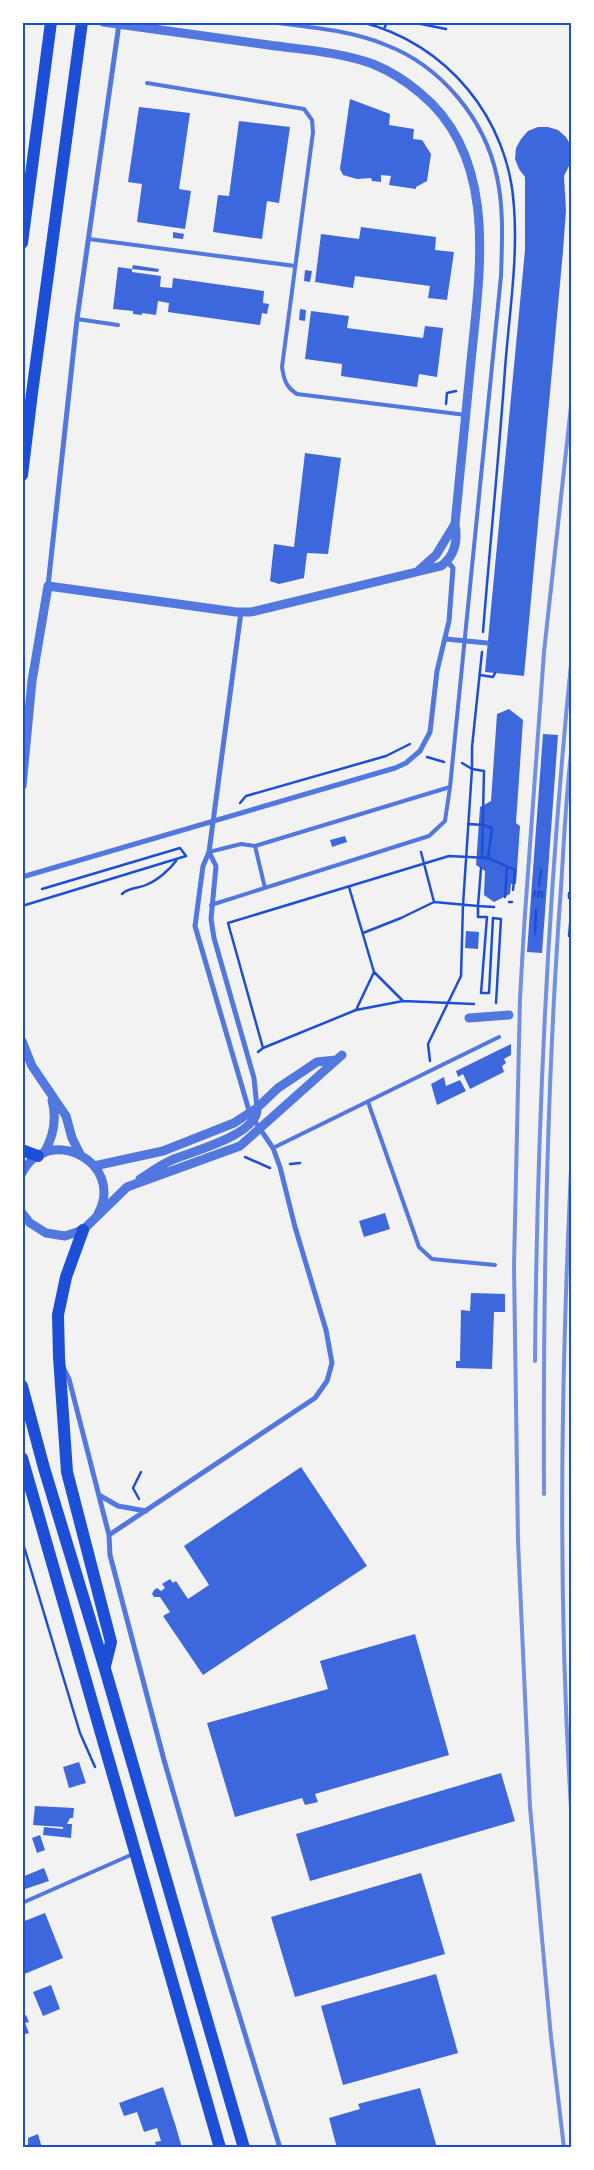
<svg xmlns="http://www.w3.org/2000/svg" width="594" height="2170" font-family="'Alegreya Sans',sans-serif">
<rect width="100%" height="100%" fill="#f2f2f2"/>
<path fill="#3d67dc" d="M350,99l40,15 -1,11 25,4 -1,10 9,1 9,14 -4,27 -11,6v2l-27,-4 2,-9 -10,-1v7l-9,-1 -1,-3 -14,1 -14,-4 -3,-6z
M139,107l51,6 -11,76 12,2 -6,38 -48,-7 5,-38 -14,-2z
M239,121l51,6 -11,76 -12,-2 -5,38 -49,-7 5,-37 11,1z
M538,127h10l10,3 8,7 5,9 1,14 -8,16 2,34 -3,41 -39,425 -39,-4 40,-422v-73l-6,-8 -4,-10 1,-11 5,-9 7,-8z
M361,227l75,10 -1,13 19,2 -7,48 -19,-2 2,-12 -75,-10 -2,12 -38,-6 6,-48 38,5z
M173,232l11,2 -1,5 -10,-1z
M133,265l26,4 -1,3 -26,-3z
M118,267l14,2v3l29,4 -1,11 12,1 1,-10 91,13 -1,12 6,1 -2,10 -5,-1 -2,12 -92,-13 1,-9 -11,-2 -2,14 -14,-2v2l-9,-1v-3l-20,-2z
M305,270l7,1 -2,11 -6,-1z
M300,309l6,1 -1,11 -6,-1z
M311,311l38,5 -2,12 76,10 2,-12 18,2 -6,49 -18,-3 -2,13 -76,-11 1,-12 -37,-5z
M305,453l36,5 -13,96 -21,-1 -3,25 -25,6 -9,-3 4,-37 20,3z
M509,709l14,11 -7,103 4,3 -4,58h-5l-1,10 -16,8 -10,-7 1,-24 -9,-6 4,-58 11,-6 6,-87z
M543,734l15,1 -16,218 -15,-1z
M345,836l2,6 -15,5 -2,-7z
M466,931l13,1 -1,17 -13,-1z
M511,1044v11l-7,4 2,4 -4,3 2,6 -34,17 -7,-15 -5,3 -2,-6z
M444,1077l2,9 14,-6 6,11 -29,14 -6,-21z
M385,1213l5,16 -26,8 -5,-16z
M471,1293l34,1v18h-11l-2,57 -36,-1v-7h4l1,-51 9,1z
M301,1467l66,99 -164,109 -40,-59 7,-4 -10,-15h-6l-2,-3 2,-4 3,-2 4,3 4,-3 -3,-4 8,-5 3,4 3,-2 12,18 21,-14 -25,-39z
M415,1634l34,121 -134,39 3,8 -13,3 -3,-7 -67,19 -28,-94 121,-34 -8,-28z
M79,1762l7,21 -17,5 -6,-21z
M501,1773l14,48 -205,60 -14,-47z
M35,1806l39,2 -1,10h-3l-3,6h5l-1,14 -28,-3 1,-8 19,2v-2l-30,-2z
M40,1835l5,15 -8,3 -5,-15z
M44,1868l5,13 -27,9v-13z
M421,1873l24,81 -150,43 -24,-80z
M45,1913l18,45 -41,17v-53z
M436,1974l22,79 -115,32 -22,-79z
M51,1985l9,24 -17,7 -10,-24z
M26,2015l3,7 -4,1 4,10 -7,2v-18z
M163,2087l13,40 6,21h-25l-2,-6 6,-1 -4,-13 -13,4 -7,-20 -13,4 -5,-13z
M420,2088l17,60h-100l-8,-30 31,-9 -2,-5z
M38,2134l4,14h-14v-10z"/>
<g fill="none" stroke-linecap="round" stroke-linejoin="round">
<path stroke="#1d4ed8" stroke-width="2.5" d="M361,22c86,21 148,97 153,185 4,54 -5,108 -9,162 -6,87 -15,175 -22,263
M411,22l35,7
M384,29l3,-7
M446,404l1,-11 9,-2
M480,675l13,2 2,-4
M427,757l17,5
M462,763l10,6 12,2 -2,86
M240,803l6,-7 140,-40 24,-12
M468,824l16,1 8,3 -4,30
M421,852l13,50
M481,868l-3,38 16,1
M539,885l2,-15
M122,894c7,-7 17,-5 26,-10 10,-4 22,-15 28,-23
M534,896l1,-5
M505,897l2,-30
M538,897l1,-6
M542,897v-5
M569,898v-5
M509,902h3
M22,906l164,-50 -6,-8 -138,41
M363,933l38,-15 33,-16 44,4v11h9l-6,76h8l4,-75 8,1 -5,84
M535,934l1,-24
M569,936l2,-24
M374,972l29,29
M356,1010l47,-9 71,3
M263,1048l93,-38 18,-38 -25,-85
M258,1052l5,-4 -35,-125 221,-67 39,2 27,12 -2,20
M430,1061l-2,-17 33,-68 2,-71 9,-136v-22l10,-95
M245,1157l25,11
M290,1164l10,-1
M139,1499l-6,-11 8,-16
M22,1540l58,193 15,34"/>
<path stroke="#5277de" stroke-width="4" d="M147,83l157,26 8,11 1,12 -31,235c2,13 4,20 15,27l169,21
M89,239l206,27
M77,319l41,6
M255,846l10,42
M209,852l32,-8 14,2 195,-59
M211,905l218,-69 16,-15 5,-34 51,-511c1,-33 3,-67 -4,-99 -12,-58 -56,-111 -111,-132 -36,-15 -77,-18 -116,-23
M368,1102l51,145 13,12 63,6
M273,1148l226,-111
M22,1903l111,-49"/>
<path stroke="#5277de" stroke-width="5" d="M48,586l29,-267 42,-295
M446,639l41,4
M209,852l7,14 -5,53 3,19 40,140 3,30
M22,877l373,-109 11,-5 14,-12 10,-19 7,-61 12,-50 4,-53 -6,-7
M63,1367l6,12 40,156 1,20 54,205 49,170 67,218
M99,1495l19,11 28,5
M109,1535l206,-137 12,-17 5,-18 -6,-33 -31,-103 -15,-60 -7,-19 -23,-34 -55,-188 8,-60 6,-14 32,-240"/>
<path stroke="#5277de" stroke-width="9" d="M419,570l17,-15 19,-31
M22,786l10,-105 16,-95 188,26h15l190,-46c14,-10 17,-25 14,-42 5,-54 11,-109 16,-163 9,-90 28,-204 -51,-268 -14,-12 -30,-22 -47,-29 -33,-12 -69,-14 -104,-19 -55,-8 -111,-15 -166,-23
M469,1018l40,-3
M22,1041l10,25 34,50 6,22 8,16
M44,1153c10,-17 13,-34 8,-53
M94,1166l69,-15 71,-28 23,-15 21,-20 39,-26 19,-2
M22,1173c26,-50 104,-11 76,41
M140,1179c11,-7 22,-15 34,-20 20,-8 85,-25 83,-51
M22,1213l8,10 16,10 19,3 18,-6 44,-43 113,-41 102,-91"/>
<path stroke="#1d4ed8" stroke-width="12" d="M22,243l29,-221
M22,475l10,-82 50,-371
M22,1150l16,6
M83,1230l-17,47 -8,38 1,42 8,115 44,170 -6,24
M22,1386l22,82 61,201 139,479
M22,1458l198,690"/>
<path stroke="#7290e2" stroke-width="4" d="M572,1149c-11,224 -15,449 0,674
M535,1361c2,-236 13,-471 37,-707
M544,1494c-1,-202 2,-404 17,-606 3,-47 5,-95 11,-143
M564,2148l-13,-111 -21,-230 -12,-266 -4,-275 6,-268 4,-70 20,-276 28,-255"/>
</g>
<rect width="594" height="2170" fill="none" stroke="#ffffff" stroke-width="48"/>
<rect x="24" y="24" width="546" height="2122" fill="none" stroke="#1d4ed8" stroke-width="2"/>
</svg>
